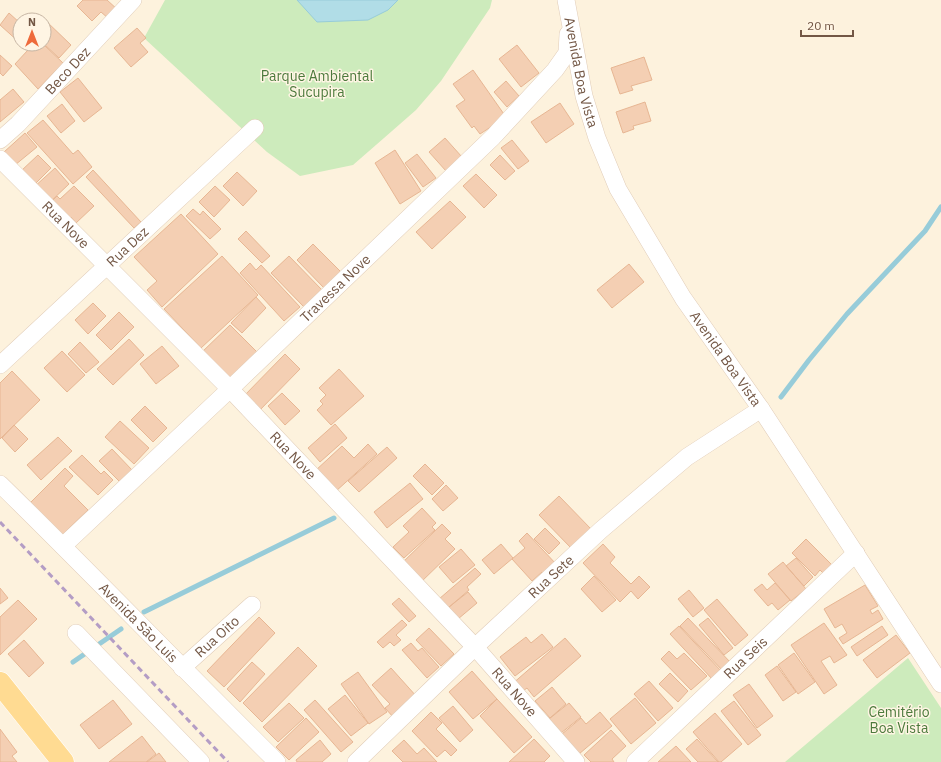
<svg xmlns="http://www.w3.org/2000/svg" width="941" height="762" font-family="'IBM Plex Sans',sans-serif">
<rect width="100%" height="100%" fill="#fdf2dd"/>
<path fill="#cdebbc" d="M165,0h327l-2,8 -49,73 -25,29 -32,28 -31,27 -53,11 -33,-24 -123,-114z
M908,658l33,50v54h-156z"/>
<path fill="#b1dde7" stroke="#97ccd9" d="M297,0h101l-10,10 -20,10 -51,2z"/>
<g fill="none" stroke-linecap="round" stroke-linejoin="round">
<path stroke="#97ccd9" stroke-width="5" d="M781,397l28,-37 38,-46 78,-83 16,-24
M144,612l190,-94
M73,662l48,-33"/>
</g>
<path fill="#f4cfb3" stroke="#e7b693" d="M83,0h24l11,10 -9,9 -8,-7 -9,9 -15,-15z
M9,13l11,10v20l-20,-18z
M45,20l26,25 -12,13 -15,-14z
M137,28l9,10 -6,5 8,9 -17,15 -17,-19z
M22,44h21l20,19 -25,26 -23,-25 13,-14z
M517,45l22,28 -18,14 -22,-28z
M0,55l12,11 -9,10 -3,-3z
M644,57l8,23 -21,6 2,4 -13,4 -9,-26z
M473,70l33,47 -26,17 -6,-8 -2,2 -16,-22 9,-6 -12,-16z
M78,78l24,30 -18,14 -24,-30z
M506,81l13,15 -12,11 -13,-15z
M13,89l11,13 -24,20v-22z
M645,102l6,19 -18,5 1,3 -11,4 -7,-21z
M560,103l14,21 -28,19 -15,-21z
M62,104l13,17 -14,12 -14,-17z
M43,120l30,34 5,-4 14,17 -19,17 -46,-51z
M25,133l12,14 -22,18 -11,-13z
M445,138l17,19 -16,14 -17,-19z
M512,140l17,21 -11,8 -17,-21z
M395,150l26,41 -21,13 -25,-41z
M417,154l19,24 -13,9 -18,-24z
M38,155l13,13 -17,17 -13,-14z
M500,155l15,16 -10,9 -15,-15z
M55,168l14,16 -21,20 -15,-16z
M93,170l48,52 -7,6 -48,-51z
M237,172l20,19 -14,15 -20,-20z
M476,174l21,21 -13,13 -21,-22z
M74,186l20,20 -18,17 -5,-6 -5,5 -17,-18 8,-8 3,3z
M215,186l15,14 -16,17 -15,-15z
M450,201l16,16 -34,32 -16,-17z
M193,209l7,6 3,-4 18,18 -11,10 -24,-23z
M181,214l37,40 -56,53 -15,-17 10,-9 -23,-24z
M246,231l24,25 -8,7 -24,-24z
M313,244l28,28 -17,16 -27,-28z
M222,256l36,39 -57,53 -37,-39z
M289,256l33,34 -18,17 -33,-34z
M250,263l6,7 5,-5 39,42 -16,14 -44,-48z
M629,264l15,18 -32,26 -15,-18z
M256,297l10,11 -24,25 -11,-10z
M93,303l13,13 -18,18 -13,-14z
M119,312l15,15 -23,23 -15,-15z
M230,325l27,27 -29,28 -27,-27z
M129,339l15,16 -31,30 -16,-16z
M80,342l19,20 -13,11 -18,-19z
M162,346l17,20 -23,18 -16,-20z
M62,351l23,24 -18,17 -23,-24z
M285,354l15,15 -43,44 -15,-15z
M339,369l25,27 -33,29 -14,-15 6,-6 -3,-3 6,-6 -7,-7z
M12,371l28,29 -40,39v-56z
M282,393l18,18 -15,14 -17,-19z
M145,406l22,22 -14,14 -22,-22z
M120,421l29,27 -15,16 -29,-27z
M335,424l12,14 -27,24 -12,-14z
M14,425l14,14 -13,13 -13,-14z
M58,437l14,14 -31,29 -14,-15z
M368,444l9,10 -42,38 -20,-21 27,-25 12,12z
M387,447l10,11 -38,34 -11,-11z
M112,449l20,21 -12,12 -21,-21z
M82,455l19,19 3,-3 9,9 -15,15 -29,-28z
M425,464l19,19 -12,12 -19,-19z
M65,468l8,8 -9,10 24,24 -27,26 -32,-32z
M410,483l13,16 -36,29 -13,-16z
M446,485l12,13 -15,13 -11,-12z
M559,496l32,33 -20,19 -32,-33z
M422,508l14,15 -4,4 3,3 -31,28 -11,-11 16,-15 -6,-6z
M442,524l9,9 -6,6 10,10 -36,35 -19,-19z
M545,528l15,15 -11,11 -15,-15z
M527,533l30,32 -11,11 -4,-4 -10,9 -20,-22 13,-11 -6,-7z
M806,539l26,26 -8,9 -4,-4 -5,6 -23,-23z
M501,544l12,14 -19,16 -12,-14z
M603,544l12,13 -5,6 21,21 8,-8 11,11 -12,12 -7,-8 -11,11 -37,-39z
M461,549l14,16 -22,18 -14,-16z
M796,558l17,19 -9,9 -18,-20z
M783,562l23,27 -15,12 -23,-27z
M475,568l6,6 -14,13 2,3 -21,18 -9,-9z
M594,576l22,24 -14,12 -21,-23z
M775,583l15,17 -12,10 -6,-7 -4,3 -14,-16 8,-6 5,6z
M865,585l13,21 -8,4 2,4 6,-4 5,9 -40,25 -4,-6 8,-5 -5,-9 -7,4 -11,-19z
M0,588l8,10 -8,6z
M689,590l15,18 -11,9 -15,-18z
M468,592l9,11 -19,16 -9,-12z
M399,598l17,18 -7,6 -17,-18z
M717,599l31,36 -13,11 -31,-36z
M18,600l19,19 -37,36v-38z
M259,617l16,16 -51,54 -17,-16z
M688,618l44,46 -8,8 -44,-46z
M708,618l25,30 -9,7 -25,-30z
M402,620l5,5 -11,10 5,5 -7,6 -4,-4 -7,6 -6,-6z
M824,623l23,32 -13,8 -4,-7 -9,5 16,24 -13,9 -33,-49z
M679,626l43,46 -9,8 -43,-46z
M882,626l6,9 -31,21 -6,-9z
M429,628l25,26 -13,12 -25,-26z
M542,634l11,13 -38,29 -15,-19 26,-20 5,6z
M896,635l14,18 -33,25 -14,-18z
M565,638l16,18 -47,41 -7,-9 -8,6 -8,-9z
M24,640l20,23 -15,14 -21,-23z
M411,643l7,8 4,-3 17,19 -12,11 -25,-28z
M298,647l19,19 -55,56 -19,-19z
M669,651l8,8 7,-6 23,23 -16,14 -30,-31z
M794,653l21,29 -17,12 -20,-29z
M252,662l13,12 -25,28 -13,-13z
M777,666l19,26 -13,9 -18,-26z
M391,668l26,29 -23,21 -9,-10 5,-4 -18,-19z
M472,671l25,28 -24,20 -24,-27z
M358,672l29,40 -18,12 -28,-40z
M670,673l18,18 -10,11 -19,-18z
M649,681l24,27 -15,13 -24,-27z
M749,684l24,32 -16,12 -24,-33z
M552,687l14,17 -16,14 -15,-17z
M345,695l23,28 -17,13 -23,-27z
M635,698l21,25 -25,21 -21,-25z
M497,699l35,38 -18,16 -34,-37z
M113,700l19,24 -33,25 -19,-24z
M315,700l38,42 -12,10 -37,-42z
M734,701l27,34 -13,10 -27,-34z
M289,703l15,15 -26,24 -15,-15z
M569,703l12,14 -20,16 -12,-14z
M453,706l20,24 -13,12 -21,-24z
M431,712l11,11 -6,6 21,21 -6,6 -6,-6 -8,7 -25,-26z
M600,712l12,14 -33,28 -17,-20 19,-16 5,6z
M715,713l27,31 -21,18h-2l-26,-30z
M306,718l13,14 -30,28 -13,-13z
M0,729l17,23 -5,4 5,6h-17z
M611,730l15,16 -14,13 2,3h-23l-7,-7z
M142,736l14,18 -10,8h-37z
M534,739l16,17 -6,6h-35z
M697,739l21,23h-20l-12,-13z
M320,740l11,14 -9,8h-25l-1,-2z
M404,740l13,14 7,-6 13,14h-34l-11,-11z
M676,746l15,16h-33z
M159,753l7,9h-19z"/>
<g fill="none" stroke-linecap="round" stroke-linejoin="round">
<defs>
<g id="minor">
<path id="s1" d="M566,0l18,96 13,42 21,51 65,109 78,111 180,275"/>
<path id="s2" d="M0,140l18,-16 115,-124"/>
<path id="s3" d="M0,159l230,230 245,258 101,115"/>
<path id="s4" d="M0,365l255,-237"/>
<path id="s5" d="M0,484c93,91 184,186 277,278"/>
<path id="s6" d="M63,546l167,-157 263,-252 62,-67 12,-17 1,-19"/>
<path d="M76,633l125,129"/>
<path id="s7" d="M182,668l70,-63"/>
<path id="s8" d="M356,762l119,-115 126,-117 86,-73 74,-48"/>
<path id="s9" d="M635,762l221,-209"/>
</g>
<path id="major" d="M0,683l63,79"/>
</defs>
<use href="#minor" stroke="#e1cdb9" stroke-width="18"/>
<use href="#major" stroke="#fff" stroke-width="23"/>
<use href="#minor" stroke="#fff" stroke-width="17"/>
<use href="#major" stroke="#ffdb92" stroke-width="22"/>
<path stroke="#b49dc5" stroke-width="3" stroke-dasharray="6 4" stroke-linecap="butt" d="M0,522l228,240"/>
</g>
<g text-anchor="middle" stroke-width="3" stroke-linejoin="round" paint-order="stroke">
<g font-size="14" fill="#735745" stroke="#fff5e4">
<text dy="5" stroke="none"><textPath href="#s2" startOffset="97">Beco Dez</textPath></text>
<text dy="5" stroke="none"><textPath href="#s1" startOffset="74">Avenida Boa Vista</textPath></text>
<text dy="5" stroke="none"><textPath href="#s3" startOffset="93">Rua Nove</textPath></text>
<text dy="5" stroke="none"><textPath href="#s4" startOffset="174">Rua Dez</textPath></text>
<text dy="5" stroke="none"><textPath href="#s6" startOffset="375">Travessa Nove</textPath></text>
<text dy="5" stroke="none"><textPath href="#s1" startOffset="398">Avenida Boa Vista</textPath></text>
<text dy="5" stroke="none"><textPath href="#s3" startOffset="417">Rua Nove</textPath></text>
<text dy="5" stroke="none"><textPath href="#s8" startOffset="269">Rua Sete</textPath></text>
<text dy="5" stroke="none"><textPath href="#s5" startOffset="196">Avenida São Luis</textPath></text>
<text dy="5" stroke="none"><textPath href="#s7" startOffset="47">Rua Oito</textPath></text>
<text dy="5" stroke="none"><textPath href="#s9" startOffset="152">Rua Seis</textPath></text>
<text dy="5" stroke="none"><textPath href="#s3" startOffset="741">Rua Nove</textPath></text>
</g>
<g font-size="14" fill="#4c7a3c" stroke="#fff5e4">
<text x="317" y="81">Parque Ambiental<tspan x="317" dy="16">Sucupira</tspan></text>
<text x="899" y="717">Cemitério<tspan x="899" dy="16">Boa Vista</tspan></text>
</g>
</g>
<g transform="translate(32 32)"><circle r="19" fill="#fff5e4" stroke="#c7b6a4"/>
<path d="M0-3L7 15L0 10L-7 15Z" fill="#ee6a3b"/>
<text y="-6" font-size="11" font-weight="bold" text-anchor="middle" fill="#735745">N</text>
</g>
<path d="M801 30v6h52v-6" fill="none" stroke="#735745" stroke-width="2"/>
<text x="807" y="30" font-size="12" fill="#735745" stroke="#fff5e4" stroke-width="3" paint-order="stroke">20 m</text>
</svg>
